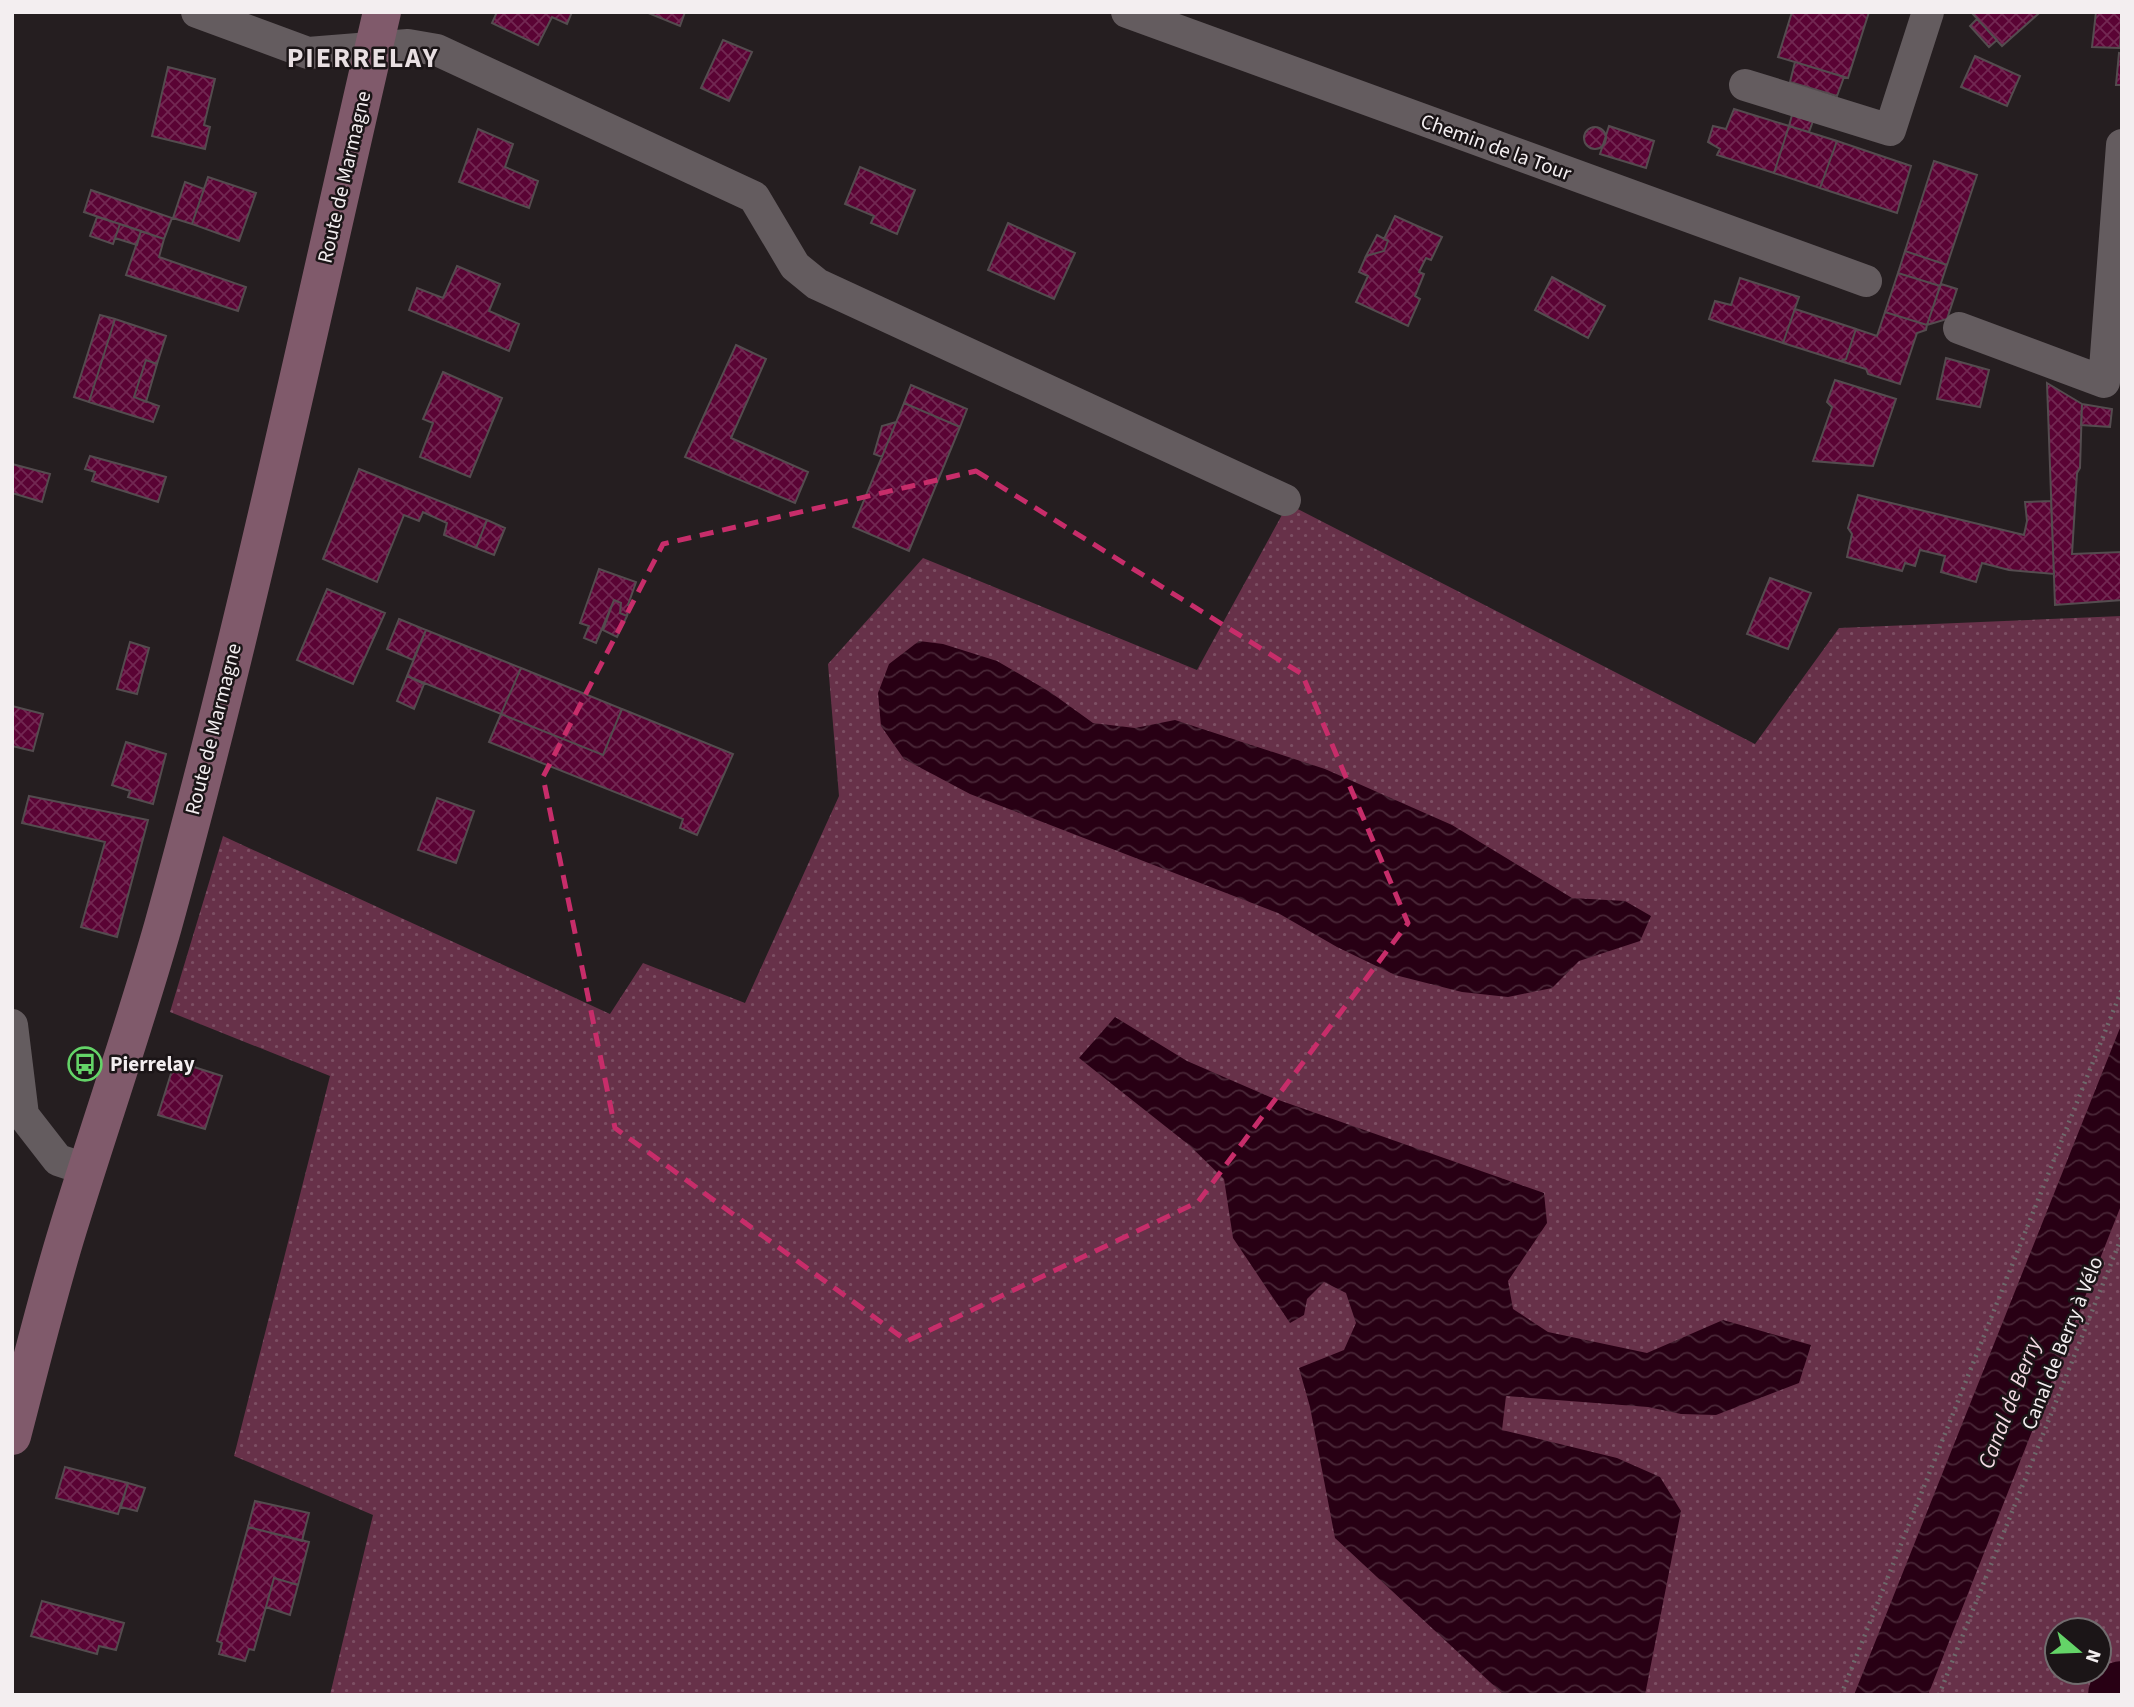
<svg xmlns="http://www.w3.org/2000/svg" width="2134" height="1707" font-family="'Source Sans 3',sans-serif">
<defs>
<pattern id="grass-dots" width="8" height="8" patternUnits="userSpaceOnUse" patternTransform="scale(1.75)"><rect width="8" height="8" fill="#673149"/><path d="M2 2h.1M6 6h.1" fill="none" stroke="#7d4f64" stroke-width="1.8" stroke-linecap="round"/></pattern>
<pattern id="water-waves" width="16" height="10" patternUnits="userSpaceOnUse" patternTransform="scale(1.75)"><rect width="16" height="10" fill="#280014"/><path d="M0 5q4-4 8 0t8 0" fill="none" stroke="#482636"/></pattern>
<pattern id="building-cross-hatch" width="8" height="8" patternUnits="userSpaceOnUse" patternTransform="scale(1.75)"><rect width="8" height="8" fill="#5a0334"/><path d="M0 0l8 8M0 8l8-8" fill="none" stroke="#722852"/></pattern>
</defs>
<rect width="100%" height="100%" fill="#251e20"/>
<path fill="url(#grass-dots)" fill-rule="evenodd" d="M1288,504l467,240 84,-116 283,-12v1079h-1792l43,-180 -139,-59 96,-380 -160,-64 53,-176 387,178 33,-51 102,40 94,-207 -11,-132 95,-106 274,112zM2057,1630h42v42h-42z"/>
<path fill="url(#water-waves)" d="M919,641l24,3 54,17 53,31 43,31 42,5 40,-8 150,49 127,56 120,73 53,3 26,15 -11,25 -61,20 -27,27 -44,9 -46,-5 -67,-17 -58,-28 -59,-34 -308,-119 -66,-35 -23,-33 -3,-33 11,-29z
M1115,1017l72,44 83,36 274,96 3,30 -39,58 5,28 35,23 99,21 76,-33 88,25 -12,38 -83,32 -35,-1 -33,-7 -142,-11 -4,34 115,28 43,19 21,34 -36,184h-141l-169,-157 -25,-131 -11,-39 45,-18 12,-27 -10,-30 -22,-11 -17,17 -3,16 -14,8 -57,-85 -9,-59 -35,-34 -110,-87z
M2122,1023v180l-194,492h-74z"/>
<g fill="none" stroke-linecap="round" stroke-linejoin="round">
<path stroke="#280014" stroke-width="66" d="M2121,1695l1,-1"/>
</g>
<path fill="url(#building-cross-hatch)" stroke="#544c4f" stroke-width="2" d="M497,12h75l-5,12 -15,-7 -14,28 -46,-22z
M646,12h39l-5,14z
M1792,12h77l-21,66 -70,-21z
M1971,12h64l3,2 -36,32z
M2096,12h26l-2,36 -28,-1z
M1977,19l20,21 -8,7 -19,-21z
M723,40l29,12 -23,49 -28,-13z
M2119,53l3,1v31h-6z
M1975,56l45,20 -13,30 -46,-19z
M1795,62l49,15 -7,19 -47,-14z
M168,67l47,12 -11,46 6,2 -5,22 -53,-13z
M1734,109l55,17 -15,47 -57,-18 3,-6 -12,-7 5,-16 13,3z
M1792,115l21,6 -4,11 -20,-6z
M1609,126l45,15 -8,27 -46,-14z
M1789,126l48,15 -17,47 -46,-15z
M1584 138a11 11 0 1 1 22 0a11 11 0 1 1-22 0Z
M478,129l35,15 -8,23 33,14 -9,27 -70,-26z
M1837,141l74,25 -14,47 -77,-25z
M1934,161l43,14 -30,90 -42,-14z
M860,167l55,23 -18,44 -26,-11 3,-7 -29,-12z
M208,177l48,16 -17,48 -47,-17z
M185,182l19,7 -12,35 -19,-6z
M91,190l81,28 -8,21 -80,-27z
M1395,216l47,21 -11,23 -5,-2 -7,14 5,2 -9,22 5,3 -12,27 -52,-24 12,-26 -9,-4 7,-16 18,-5 4,-10 -4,-2z
M97,217l23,7 -7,20 -23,-8z
M1008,223l67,30 -21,46 -66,-29z
M120,224l21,7 -4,14 -22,-7z
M141,231l23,8 -5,18 87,30 -8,24 -112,-36z
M1377,235l11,6 -4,10 -18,5z
M1905,251l42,14 -7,21 -42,-13z
M457,266l43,18 -11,27 30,13 -10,27 -100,-41 8,-22 26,10z
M1898,273l42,13 -13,39 -42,-13z
M1552,277l53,29 -17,32 -53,-28z
M1740,278l59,19 -16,46 -74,-24 6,-18 16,4z
M1941,284l16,5 -10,30 -20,6z
M1795,309l61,20 -10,30 -6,2 -57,-18z
M1885,312l42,13 -1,5 -9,3 -17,51 -32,-10 -2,-5 -26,-8 6,-2 10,-30 21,7z
M100,315l15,4 -26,83 -15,-5z
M115,319l51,17 -9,28 -11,-4 -12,37 25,9 -6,16 -64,-20z
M736,345l30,14 -35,79 77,34 -13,31 -110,-46z
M1946,358l43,12 -9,37 -43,-8z
M146,360l11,4 -11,38 -12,-5z
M443,372l59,26 -32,79 -50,-20 13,-34 -10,-4z
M1835,380l61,19 -23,67 -60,-5 19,-54 -5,-5z
M2047,383l35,21 -2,64 -3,5 -5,81 50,-2v48l-67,5z
M911,385l56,24 -7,18 -56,-24z
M904,403l56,24 -51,124 -56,-24z
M2082,404l30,5 -2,18 -29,-2z
M896,422l-14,35 -8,-3 8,-28z
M90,456l76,21 -8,25 -66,-21 3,-9 -10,-3z
M12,464l38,10 -8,28 -30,-9z
M359,469l128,51 -11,28 -32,-13 3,-12 -24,-11 -4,9 -15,-6 -27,67 -54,-23z
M1858,495l166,40 3,-14 -2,-19 26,-1 3,73 -45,-4 -27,-7 -6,19 -35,-10 4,-16 -25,-6 -5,16 -10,-3 -3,8 -55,-14 5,-23 -4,-6z
M487,520l18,8 -11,27 -18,-7z
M599,569l37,13 -8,23 2,1 -3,10 -7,-3 1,-10 -7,-3 -18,43 -12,-5 5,-12 -9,-3z
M1770,578l41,15 -23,56 -41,-15z
M327,589l58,24 -32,71 -56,-24z
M614,600l7,3 -1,10 7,3 -10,21 -14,-7z
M399,619l27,11 -13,30 -26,-11z
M426,630l95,38 -20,46 -94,-38z
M130,642l19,6 -12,46 -20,-5z
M521,668l101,41 -19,46 -102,-41z
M407,676l17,8 -10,25 -17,-8z
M12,706l31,8 -10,37 -21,-5z
M622,709l111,45 -36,81 -17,-7 3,-9 -194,-77 12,-28 102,41z
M126,742l40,12 -13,50 -25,-7 2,-6 -18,-6z
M29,796l119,24 -31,117 -36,-10 24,-85 -83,-19z
M437,798l37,13 -18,52 -38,-13z
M175,1061l47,15 -17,53 -47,-14z
M65,1467l63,16 -10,31 -62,-16z
M128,1483l17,5 -8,23 -16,-4z
M255,1501l54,12 -7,28 -54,-14z
M248,1527l61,15 -11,43 -24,-7 -20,72 -5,-1 -4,12 -26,-7 3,-11 -5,-2z
M274,1578l24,7 -8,30 -24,-8z
M42,1601l82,22 -8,27 -17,-4 -2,8 -66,-18z"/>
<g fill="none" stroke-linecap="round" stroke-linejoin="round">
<path stroke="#6f696b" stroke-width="4.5" stroke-dasharray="2 5" stroke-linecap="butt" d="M1841,1695l281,-706
M1939,1695l183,-459"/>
<path stroke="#645c5f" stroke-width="32" d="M197,12l111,41 100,-8 29,5 317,147 41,69 22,18 468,216
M1127,12l739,269
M1745,85l145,45 38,-118
M1959,328l145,54 18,-237
M12,1025l11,90 35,45 12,4"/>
<path stroke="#805a6b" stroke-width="38" d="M12,1436c18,-69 35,-139 56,-207 31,-101 66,-201 95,-303 84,-302 148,-609 219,-914"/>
</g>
<path fill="none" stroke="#c72d6a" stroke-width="5" stroke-dasharray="14 9" stroke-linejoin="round" d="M976,471l326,203 106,249 -210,279 -291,139 -292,-213 -72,-351 120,-233z"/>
<defs>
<symbol id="bus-ring" viewBox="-11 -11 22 22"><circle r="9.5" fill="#1b1517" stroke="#64d468" stroke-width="1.5"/><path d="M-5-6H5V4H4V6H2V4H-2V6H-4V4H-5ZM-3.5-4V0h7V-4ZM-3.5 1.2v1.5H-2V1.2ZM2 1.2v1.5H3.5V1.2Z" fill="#64d468"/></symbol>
</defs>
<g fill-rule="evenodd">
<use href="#bus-ring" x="66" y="1045" width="38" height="38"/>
</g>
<g text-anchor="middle" stroke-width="5" stroke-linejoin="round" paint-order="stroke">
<g font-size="21" fill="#f3eef0" stroke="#1b1517">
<text transform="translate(1496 147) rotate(20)" y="7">Chemin de la Tour</text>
<text transform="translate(344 177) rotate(-77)" y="7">Route de Marmagne</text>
<text transform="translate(213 729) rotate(-76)" y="7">Route de Marmagne</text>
<text transform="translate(2062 1343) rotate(-68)" y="7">Canal de Berry à Vélo</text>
</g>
<g font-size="21" font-weight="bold" fill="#f3eef0" stroke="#1b1517" text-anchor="start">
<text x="110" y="1071">Pierrelay</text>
</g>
<g font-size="23" font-style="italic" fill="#f4dbe4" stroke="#1b1517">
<text transform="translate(2009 1403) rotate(-69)" y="8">Canal de Berry</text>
</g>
<g font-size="28" font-weight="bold" letter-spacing="2" fill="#e8dfe2" stroke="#1b1517">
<text x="363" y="67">PIERRELAY</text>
</g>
</g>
<rect width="2134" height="1707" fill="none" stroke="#f3eef0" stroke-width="28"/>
<g transform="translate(2078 1651) rotate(109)"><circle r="33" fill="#1b1517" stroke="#716c6e" stroke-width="2"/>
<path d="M0-5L12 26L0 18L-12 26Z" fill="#64d468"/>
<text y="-10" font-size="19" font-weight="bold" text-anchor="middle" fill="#f3eef0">N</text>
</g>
</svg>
